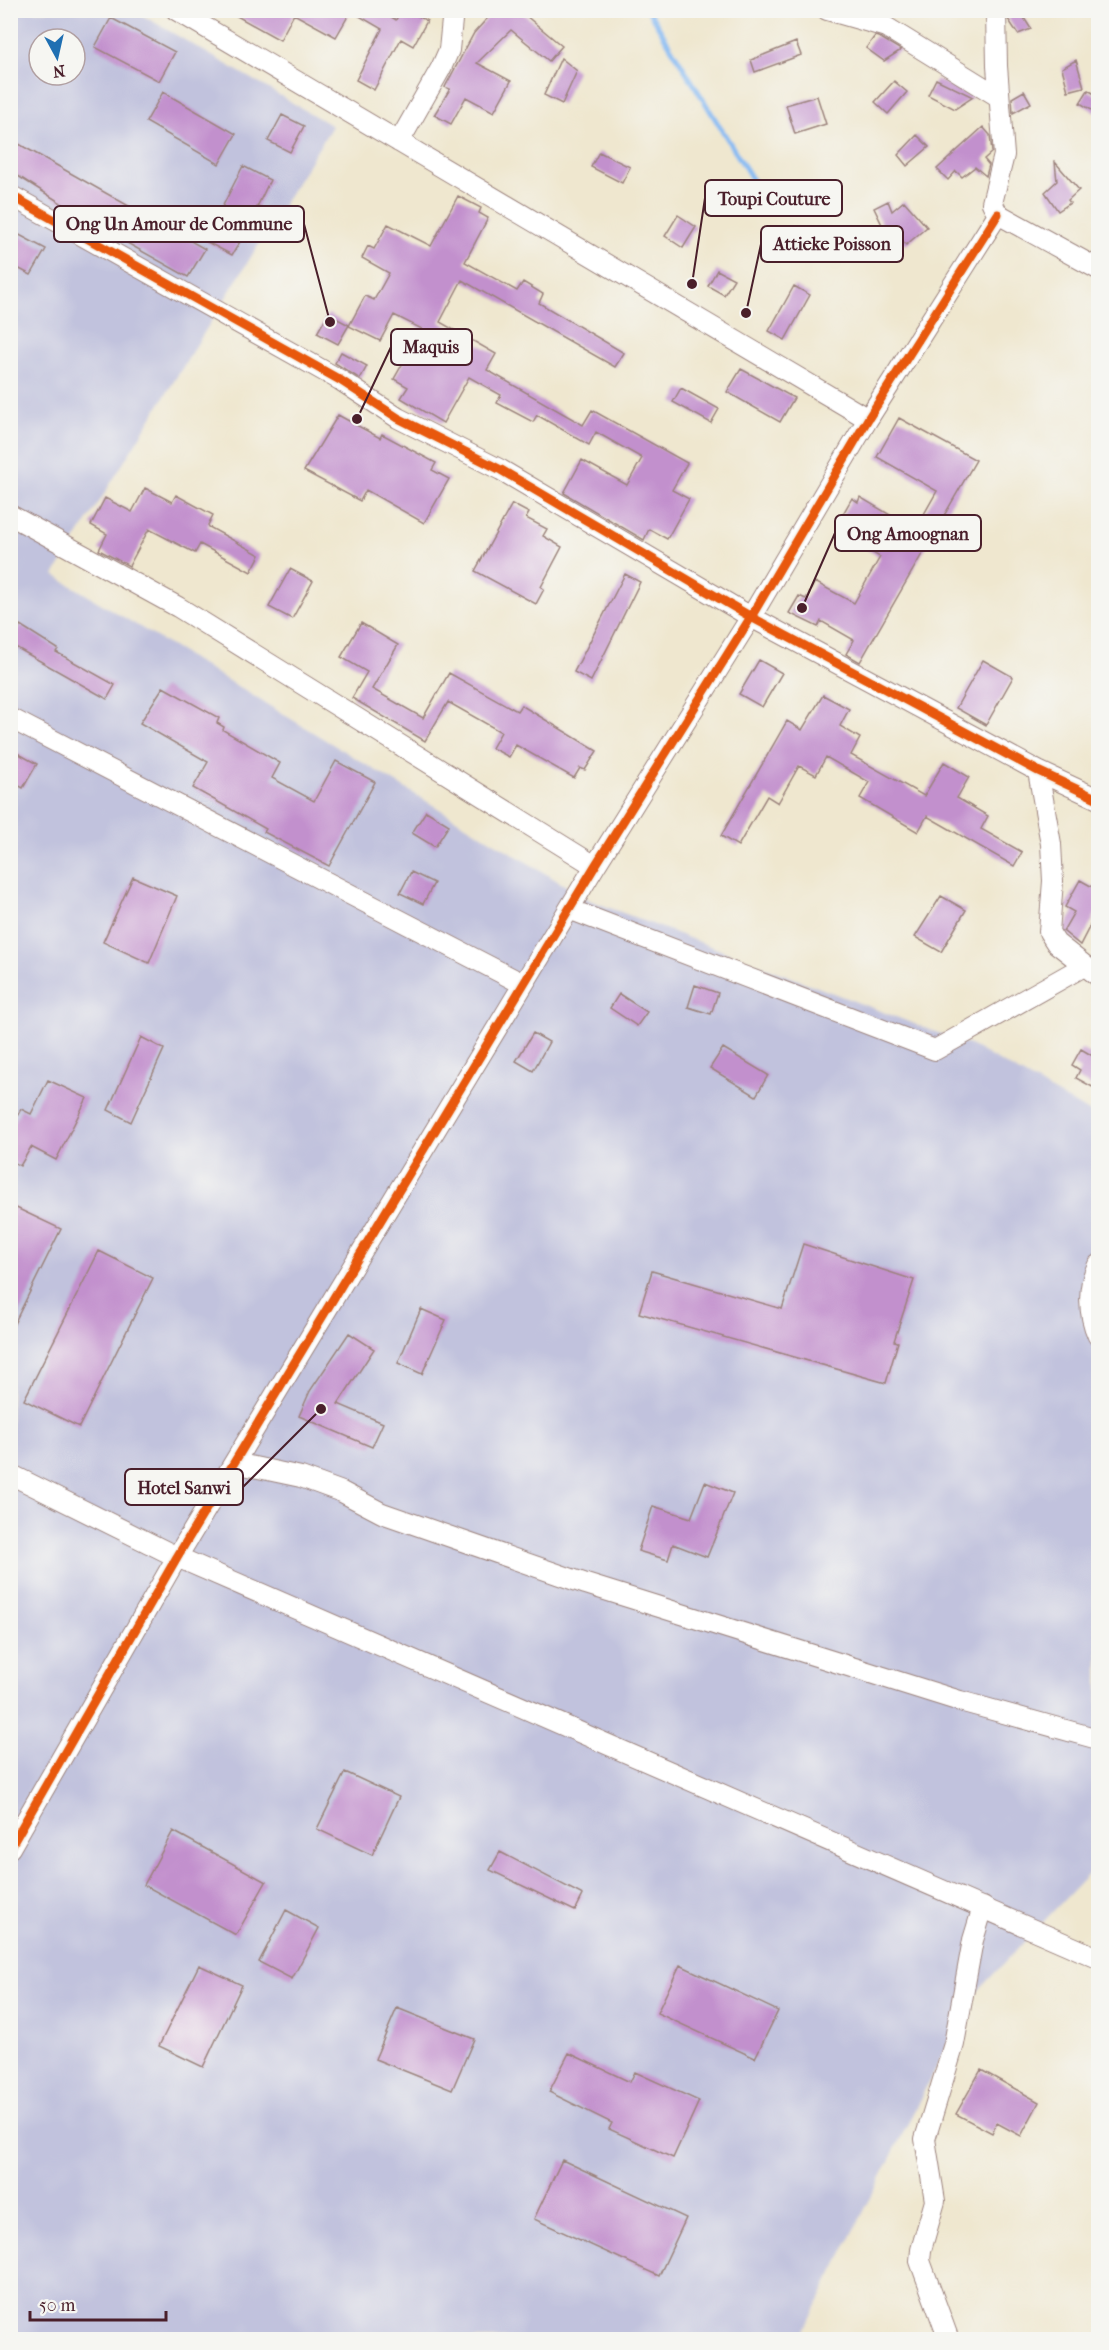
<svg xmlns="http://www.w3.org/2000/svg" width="1109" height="2350" font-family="'IM FELL French Canon',serif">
<rect width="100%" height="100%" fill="#f6f6f2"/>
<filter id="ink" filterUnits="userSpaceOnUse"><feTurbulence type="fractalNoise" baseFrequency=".0167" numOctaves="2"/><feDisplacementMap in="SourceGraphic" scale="12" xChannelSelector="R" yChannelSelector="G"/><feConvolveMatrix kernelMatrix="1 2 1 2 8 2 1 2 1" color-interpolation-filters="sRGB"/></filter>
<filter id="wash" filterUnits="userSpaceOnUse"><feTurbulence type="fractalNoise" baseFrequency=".008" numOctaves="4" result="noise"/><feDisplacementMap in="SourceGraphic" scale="24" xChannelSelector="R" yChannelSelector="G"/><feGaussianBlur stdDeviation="1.35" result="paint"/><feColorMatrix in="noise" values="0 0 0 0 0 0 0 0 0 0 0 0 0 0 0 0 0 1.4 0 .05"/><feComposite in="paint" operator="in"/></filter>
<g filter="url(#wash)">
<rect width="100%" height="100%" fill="#efe7cf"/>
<path fill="#c1c2dd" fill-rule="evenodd" d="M11,11h124l197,115 -278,449 535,325 383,146 126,71v747l-128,135 -170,340 -789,1zM39,39h36v36h-36z"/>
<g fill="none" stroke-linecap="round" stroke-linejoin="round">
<path stroke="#85baf3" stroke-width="5" d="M648,10l117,190"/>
</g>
<g id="blocks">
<path fill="#c290cd" d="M226,10h154l16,10 5,-10h7l19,11 -14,25 -12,-7 -27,51 -18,-10 26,-51 -31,-18 -15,26 -42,-23 -14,26z
M495,10h24l43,36 -13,15 -38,-31 -34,33 34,18 -17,31 -28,-15 -15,27 -17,-9 16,-26 -5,-2 29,-54z
M1014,10h5l12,19 -13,5 -10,-15v-4z
M111,18l64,34 -16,29 -64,-34z
M875,36l6,2 20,12 -17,11 -18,-13z
M796,42l5,13 -46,17 -4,-12z
M561,58l16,13 -15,33 -18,-9z
M1076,60l8,27 -16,4 -6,-23z
M936,79l37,18 -18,12 -27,-14z
M894,81l13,11 -19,22 -13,-12z
M1088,90l10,6v18l-18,-11z
M1024,91l7,12 -18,10 -1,-15z
M163,92l73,42 -17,30 -73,-42z
M817,96l9,28 -31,10 -9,-29z
M282,115l22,11 -14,26 -22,-11z
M983,127l7,8 2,17 -8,7 5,6 -3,11 -11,-9 -13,10 -6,-6 -8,9 -11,-11z
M917,135l12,12 -22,19 -9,-11z
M10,139l195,110 -17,28 -84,-47 -94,-59z
M599,152l31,15 -8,16 -31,-16z
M1055,162l24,28 -11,10 2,3 -12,8 -13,-19 12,-11z
M243,166l27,14 -13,27 3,1 -28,47 -27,-14z
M458,196l23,12 -2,5 9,5 -23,44 52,29 6,-9 20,12 -4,9 85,50 -9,14 -153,-87 -22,42 56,32 -9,16 96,55 9,-15 95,53 -15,27 17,9 -22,40 -18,-10 -5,11 -80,-47 18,-33 45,25 15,-27 -46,-26 -7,13 -52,-30 -4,7 -36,-19 4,-8 -32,-18 -26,46 -42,-25 7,-11 -14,-8 28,-50 -28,-14 -14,26 -31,-15 16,-30 9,4 15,-27 -27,-15 6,-12 6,3 14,-25 43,22z
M888,201l4,10 12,-10 23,26 -21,18 -10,-12 -8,4 -14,-29z
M678,215l18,12 -13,21 -18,-12z
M10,230l36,19 -15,26 -21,-11z
M717,270l17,9 -10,16 -16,-9z
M794,286l16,9 -25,45 -16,-9z
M328,314l21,11 -11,19 -21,-11z
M341,352l26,14 -7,13 -25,-16z
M741,369l53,29 -14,24 -53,-30z
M681,388l38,21 -8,14 -38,-21z
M338,415l42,23 2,-4 54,29 -4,7 17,9 -25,44 -58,-33 -6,11 -56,-30z
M899,418l77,42 -116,202 -14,-8 8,-14 -33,-19 -3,6 -29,-14 10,-17 7,3 9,-17 39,21 26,-46 -40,-23 2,-4 -6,-4 16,-28 6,4 2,-5 55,33 22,-39 -60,-34z
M145,488l27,14 4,-7 37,20 -5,10 1,2 51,28 -9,17 -51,-28 -5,9 -46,-24 -20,37 -30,-16 8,-16 -16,-9 14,-27 27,14z
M512,504l17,9 -3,5 21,11 -4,7 19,11 -21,40 3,2 -8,15 -61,-33z
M290,569l23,12 -21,38 -23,-12z
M625,574l15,8 -49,99 -17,-9z
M361,623l37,22 -26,44 51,29 26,-45 68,38 4,-6 76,46 -12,19 -5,-2 -6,10 -58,-33 -7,12 -17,-9 9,-16 -53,-30 -23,39 -73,-43 15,-26 -26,-15z
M20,625l38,24 -2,3 59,33 -8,14 -97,-55v-16l7,3z
M759,660l23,13 -20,34 -23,-13z
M983,660l30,17 -27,48 -30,-17z
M163,687l56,31 -2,5 7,4 -1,3 57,33 -8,15 42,23 22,-40 39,21 -46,84 -65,-34 2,-3 -73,-41 15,-26 -68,-39z
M823,695l26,14 -9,17 20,12 -9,17 73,41 20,-34 25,15 -12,21 31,18 -7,13 41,23 -8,14 -87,-50 -9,16 -58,-34 9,-16 -43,-25 -10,18 -17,-9 -21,37 -11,-7 -29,50 -17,-10 66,-115 15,9z
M10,749l27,15 -14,24 -13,-7z
M426,811l23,14 -14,22 -23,-14z
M411,872l23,11 -11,21 -23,-11z
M133,877l44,19 -28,67 -46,-21z
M1080,880l18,10v20l-18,35 -17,-14 11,-19 -9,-5z
M941,896l25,14 -25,42 -26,-15z
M695,985l23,8 -7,21 -23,-7z
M619,994l28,18 -10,14 -27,-18z
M533,1033l16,9 -16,29 -17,-10z
M141,1037l23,12 -33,73 -23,-12z
M723,1048l45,27 -12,21 -46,-28z
M1081,1049l17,10v31l-22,-12 4,-8 -8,-5z
M48,1080l39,18 -31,62 -25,-13 -11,19 -10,-6v-31l11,-20 10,5z
M10,1205l51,24 -51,103z
M803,1244l111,36 -20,61 4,1 -12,41 -247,-70 13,-42 130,38z
M99,1251l54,27 -74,149 -55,-27z
M421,1309l25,11 -24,54 -24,-11z
M349,1333l25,16 -36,55 45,19 -11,24 -73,-31 11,-25z
M705,1482l28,11 -26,64 -34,-13 -5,16 -30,-9 15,-45 38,12z
M345,1772l54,25 -27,58 -55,-26z
M173,1831l93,51 -30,53 -92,-50z
M500,1852l83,43 -8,16 -85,-41z
M286,1910l33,18 -27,51 -33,-17z
M199,1965l43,20 -39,82 -44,-21z
M680,1965l98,46 -23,47 -98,-45z
M397,2008l77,31 -22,51 -77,-31z
M569,2053l61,29 5,-10 64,29 -26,57 -64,-29 3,-6 -63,-31z
M981,2070l58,32 -18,34 -24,-13 -5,10 -36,-19z
M562,2160l124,58 -27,58 -125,-57z"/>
</g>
</g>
<g filter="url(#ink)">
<use href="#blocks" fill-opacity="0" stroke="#9c837d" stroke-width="1.5"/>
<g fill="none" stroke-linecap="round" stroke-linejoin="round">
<defs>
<path id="minor" d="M176,10l692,409
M827,10l59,17 113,70
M996,10l1,56 7,89 -12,48 6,11 100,55
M399,142l42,-74 8,-18 4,-40
M10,195l330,185 58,38 103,52 250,147 287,154 60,28
M10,515l168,92 417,259
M10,718l513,266
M1038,771l13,73 2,37 -4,51 7,11 42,33
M569,909l366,141 149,-84
M1098,1265c-11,21 -10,49 0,71
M235,1463l66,14 41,15 40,21 204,71 374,117 138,38
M10,1474l167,83 921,401
M10,1848l167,-291 418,-691 156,-249 117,-198 130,-205
M949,2340l-29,-79 1,-11 14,-49 -10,-62 29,-95 19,-104 10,-33"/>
</defs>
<use href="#minor" stroke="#9c837d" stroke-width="22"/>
<use href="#minor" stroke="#fff" stroke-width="20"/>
<defs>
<path id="cycleway" d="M10,195l330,185 58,38 103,52 250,147 287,154 60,28
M10,1848l167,-291 418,-691 156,-249 117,-198 130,-205"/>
</defs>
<use href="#cycleway" stroke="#f6f6f2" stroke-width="13"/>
<use href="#cycleway" stroke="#e8590c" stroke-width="9"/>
</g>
</g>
<path fill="none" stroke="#4a1f2b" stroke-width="2" d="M692 284L705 198M330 322L304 224M746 313L761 244M357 419L391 347M802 608L835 533M321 1409L243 1487"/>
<g fill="#4a1f2b" stroke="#f6f6f2" stroke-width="2">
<circle cx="692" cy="284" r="6"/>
<circle cx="330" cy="322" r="6"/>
<circle cx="746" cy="313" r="6"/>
<circle cx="357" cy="419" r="6"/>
<circle cx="802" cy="608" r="6"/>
<circle cx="321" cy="1409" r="6"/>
</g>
<g fill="#f6f6f2" stroke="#4a1f2b" stroke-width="2">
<rect x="705" y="180" width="137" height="36" rx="6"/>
<rect x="54" y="206" width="250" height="36" rx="6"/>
<rect x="761" y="226" width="142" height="36" rx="6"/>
<rect x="391" y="329" width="81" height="36" rx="6"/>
<rect x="835" y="515" width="146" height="36" rx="6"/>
<rect x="125" y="1469" width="118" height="36" rx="6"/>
</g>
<g font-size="18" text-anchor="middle" font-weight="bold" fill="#4a1f2b">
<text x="774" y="205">Toupi Couture</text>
<text x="179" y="230">Ong Un Amour de Commune</text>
<text x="832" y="250">Attieke Poisson</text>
<text x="431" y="353">Maquis</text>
<text x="908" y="540">Ong Amoognan</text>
<text x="184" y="1494">Hotel Sanwi</text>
</g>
<rect width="1109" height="2350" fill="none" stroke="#f6f6f2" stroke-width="36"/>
<g transform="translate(57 57) rotate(172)"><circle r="28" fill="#f6f6f2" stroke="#b1a0a2" stroke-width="1.5"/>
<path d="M0-4.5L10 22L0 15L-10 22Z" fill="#1f6fb2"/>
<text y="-9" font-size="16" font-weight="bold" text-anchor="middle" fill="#4a1f2b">N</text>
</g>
<path d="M30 2311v9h136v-9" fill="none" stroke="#4a1f2b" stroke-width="3"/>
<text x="39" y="2311" font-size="18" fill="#4a1f2b" stroke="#f6f6f2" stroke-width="4.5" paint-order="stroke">50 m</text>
</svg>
